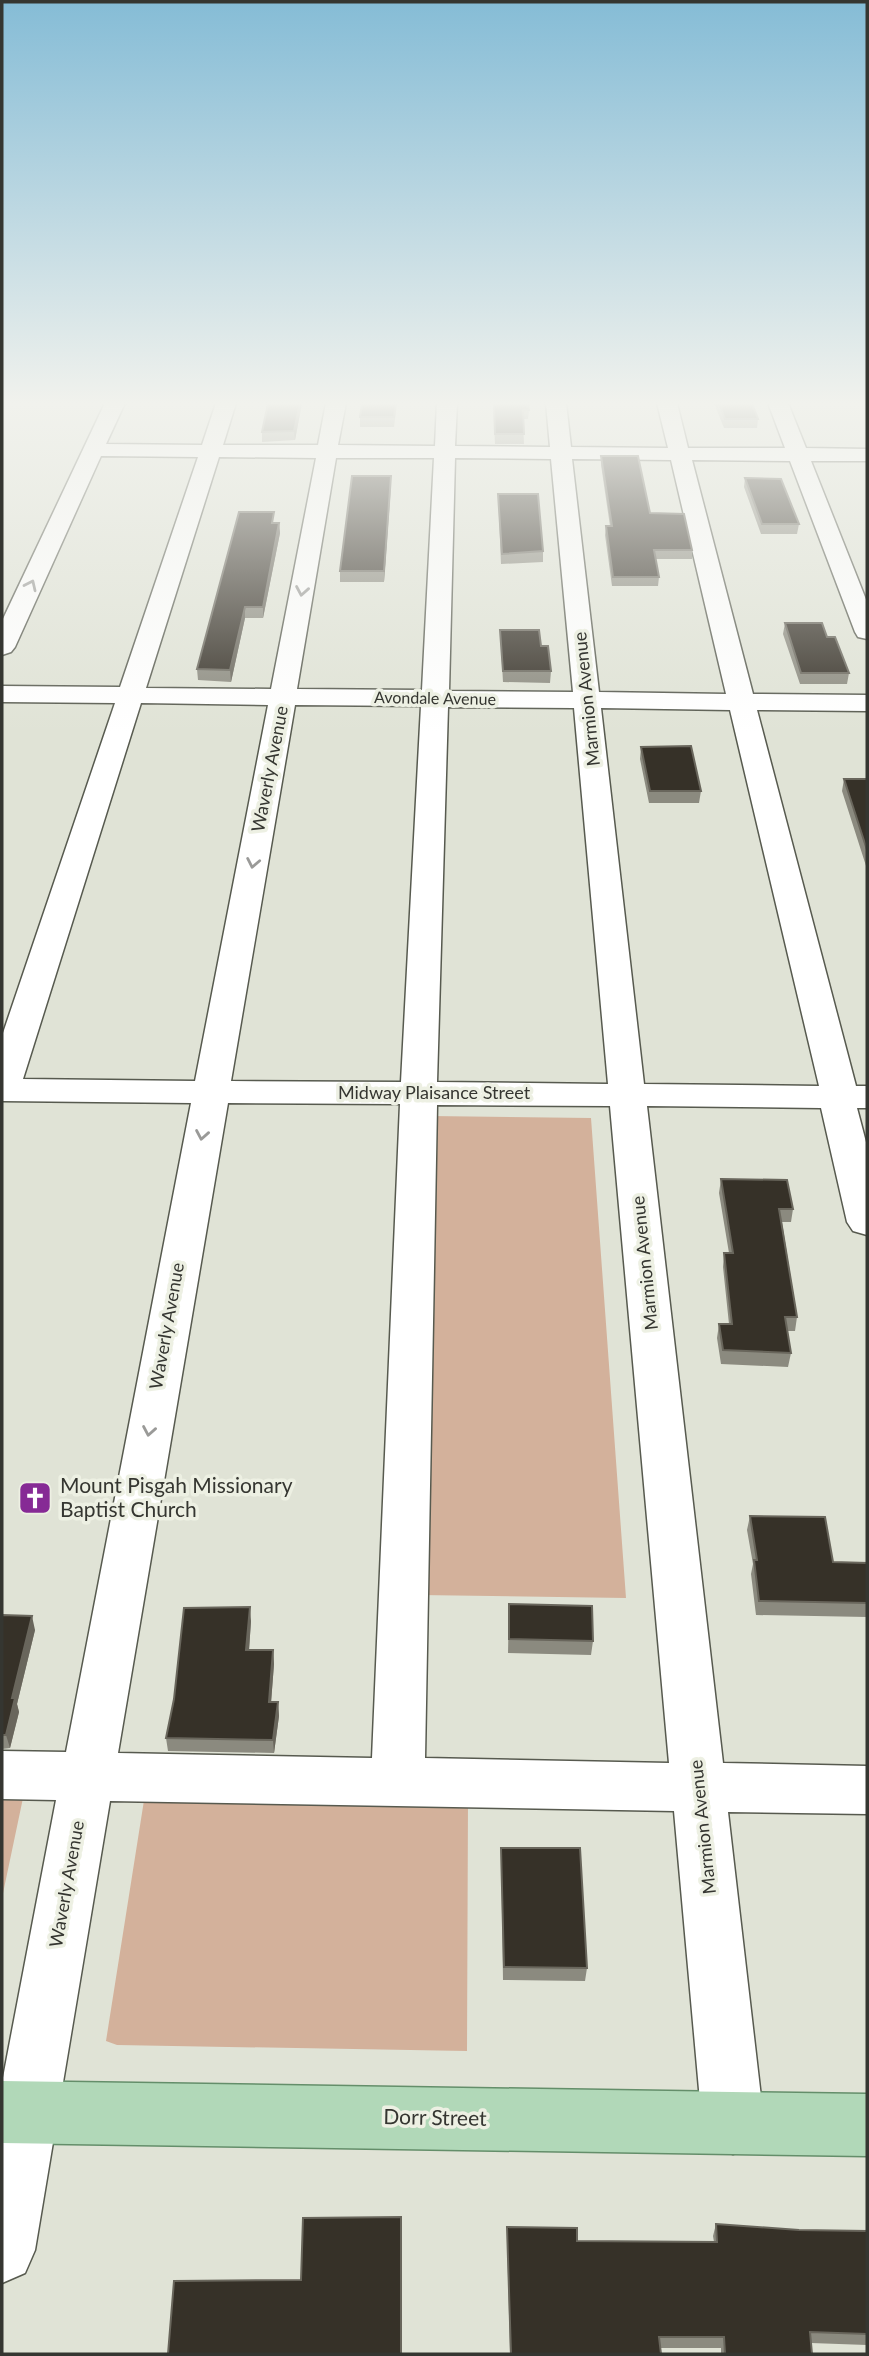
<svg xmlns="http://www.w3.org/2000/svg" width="869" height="2356" font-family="Lato,sans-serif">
<rect width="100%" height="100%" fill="#e0e3d6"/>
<path fill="#d3b19b" d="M430,1116l161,2 35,480 -207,-3z
M145,1794l323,6 -1,251 -350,-6 -11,-4z
M2,1798h21l-21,100z"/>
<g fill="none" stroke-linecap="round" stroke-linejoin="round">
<defs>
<path id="minor" d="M105,403h20l-19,41 96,1 14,-42h20l-13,42h95l8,-42h20l-8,42 97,1 2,-43h20l-2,43 95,1 -4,-44h20l5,44 97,1 -11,-45h20l11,45h97l-17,-45h20l18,45 61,1v12h-56l56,141v37l-9,-2 -3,-5 -65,-171 -98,-1 61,234 114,1v16l-110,-1 99,376h11v22h-10l10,38v89l-14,-4 -6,-9 -26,-114 -174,-2 76,657 144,3v48l-139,-2 36,311 -9,22 -22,9 -22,-9 -9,-22 -28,-312 -564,-10 -75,449 -10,23 -23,10v-200l54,-283 -54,-1v-48l64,1 125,-649 -189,-2v-65l113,-333 -113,-1v-16l118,1 78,-230 -97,-1 -86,191 -4,5 -9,3v-34zM219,457l97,1 -45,231 -125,-1zM336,458h98l-12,232 -125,-1zM455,458l96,1 22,233 -124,-1zM572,459l99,1 55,234 -127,-2zM141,703l127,2 -73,376 -172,-2zM295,705l126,1 -20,376 -170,-1zM448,707l126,1 34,376 -171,-2zM601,708l129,2 89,376 -175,-2zM228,1103l172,1 -28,654 -254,-5zM437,1105l173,1 59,657 -244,-5z"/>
<path id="major" d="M2,2081l865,13v62l-865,-13z"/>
</defs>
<use href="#minor" stroke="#575a4f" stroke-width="3"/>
<use href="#major" stroke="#648e6a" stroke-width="3"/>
<use href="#minor" fill="#fff" fill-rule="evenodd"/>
<use href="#major" fill="#b1d8b8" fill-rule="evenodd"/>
</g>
<path fill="#8b8a7f" d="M302,403l-7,37 -33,2v-10z
M397,403l-3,24h-34v-10z
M493,403l36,7 -1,9h-5l1,25h-29z
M714,403h38l6,16 -1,9h-33z
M601,456l49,57 42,37v9h-37l4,18 -1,9h-46l-7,-51 1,-9h4l-9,-61z
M391,476l-7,106h-44v-11z
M745,478l54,46 -2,10h-36l-17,-47z
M498,494l45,57v11l-42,2z
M275,523h4l1,10 -17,85h-18l-14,64 -33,-2 -1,-11z
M785,623l42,14 22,36 -2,11h-47l-17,-50z
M500,630l41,16 10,25 -1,12 -47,-1z
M641,747l60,44 -2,12h-50l-9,-44z
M844,779h23v90l-25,-78z
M721,1179l72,30 -2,13h-9l15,95 -2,14h-8l4,22 -3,14 -67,-3 -4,-26 2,-14h10l-6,-57 1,-14h5l-10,-60z
M750,1516l83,46 34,1v54l-111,-2 -5,-41 2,-10 -6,-34z
M509,1604l84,37 -2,14 -83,-2z
M2,1615l33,15 -18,74 2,8 -9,36 -8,1z
M251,1621l-2,29h24l1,14 -3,38h7l1,14 -5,37 -106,-2 -2,-13z
M501,1848l86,120 -2,13 -82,-1z
M716,2224l83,6 68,1v114l-56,-2 1,11h-91v-6h-61l1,6h-151l-3,-115v-12l70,14 137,1 -1,-6z"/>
<path fill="#69665c" d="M300,403h2l-7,37 -1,-9z
M391,476v10l-7,96v-11z
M279,523l1,10 -17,85v-11z
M245,607v11l-14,64 -1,-12z
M250,1607l1,14 -3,43 -2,-14z
M32,1616l3,14 -18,74 2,8 -9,36 -4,-13 6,-37z
M273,1650l1,14 -4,52 -1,-14z
M278,1702l1,14 -5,37 -1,-13z"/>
<path fill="#363128" stroke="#69665c" stroke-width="2" d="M268,403h32l-6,28 -32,1z
M362,403h34l-2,14h-34z
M494,403h34l1,7h-6l1,24h-29z
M719,403h33l6,16h-33z
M601,456h37l12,57 34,1 8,36h-38l5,27h-46l-7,-51h6z
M352,476h39l-7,95h-44z
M745,478l36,1 18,45h-37z
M498,494h40l5,57 -41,3z
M239,512h35l-2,11h7l-16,84h-18l-15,63 -33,-1z
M785,623h37l5,14h8l14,36h-48z
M500,630h39l2,16h7l3,25h-48z
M691,746l10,45h-51l-9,-44z
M844,779h23v71z
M721,1179l66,1 6,29h-14l18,108h-12l6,36 -68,-3 -4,-26h13l-8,-71h9z
M750,1516l75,1 8,45 34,1v40l-108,-2 -5,-41h3z
M509,1604l83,2 1,35 -84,-2z
M250,1607l-4,43h27l-4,52h9l-5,38 -107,-2 8,-39 10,-91z
M2,1615l30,1 -20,82h3l-9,37h-4z
M501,1848h79l7,120 -83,-1z
M401,2217v137h-233l6,-73 127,-1 2,-62z
M716,2224l83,6 68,1v103l-57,-2 2,22h-87l-1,-17h-65l2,17h-150l-4,-127 70,1v13l140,1z"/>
<defs><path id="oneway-chevron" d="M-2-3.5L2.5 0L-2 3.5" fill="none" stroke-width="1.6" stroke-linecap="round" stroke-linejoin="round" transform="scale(1.75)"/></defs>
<g stroke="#9a9a98">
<use href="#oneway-chevron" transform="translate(31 585) rotate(-65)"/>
<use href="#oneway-chevron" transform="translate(302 591) rotate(100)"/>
<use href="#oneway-chevron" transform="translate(253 863) rotate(101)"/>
<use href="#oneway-chevron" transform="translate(202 1135) rotate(100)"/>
<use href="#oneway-chevron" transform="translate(149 1431) rotate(100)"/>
</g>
<linearGradient id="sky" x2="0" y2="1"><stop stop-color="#85bcd6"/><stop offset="0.55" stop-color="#f1f2ed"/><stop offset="1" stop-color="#f1f2ed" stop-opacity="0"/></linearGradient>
<rect width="869" height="733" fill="url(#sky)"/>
<defs>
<symbol id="church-square" viewBox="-11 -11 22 22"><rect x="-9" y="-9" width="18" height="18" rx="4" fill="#862a95" stroke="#edf0e3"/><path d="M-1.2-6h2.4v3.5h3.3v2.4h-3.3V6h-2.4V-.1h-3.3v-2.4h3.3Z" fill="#fff"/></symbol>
</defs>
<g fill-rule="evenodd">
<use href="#church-square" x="16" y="1479" width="38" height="38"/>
</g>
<g text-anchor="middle" stroke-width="7" stroke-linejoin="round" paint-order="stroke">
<g font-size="16" fill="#353631" stroke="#edf0e3">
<text transform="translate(435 698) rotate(1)" y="6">Avondale Avenue</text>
</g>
<g font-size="18" fill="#353631" stroke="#edf0e3">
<text transform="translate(587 699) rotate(-96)" y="6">Marmion Avenue</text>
<text transform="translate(270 769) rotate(-79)" y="6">Waverly Avenue</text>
<text x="434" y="1099">Midway Plaisance Street</text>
<text transform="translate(645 1263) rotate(-96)" y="6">Marmion Avenue</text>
<text transform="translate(167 1326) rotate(-80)" y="6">Waverly Avenue</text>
<text transform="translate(703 1827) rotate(-96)" y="6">Marmion Avenue</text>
<text transform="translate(67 1884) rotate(-80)" y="6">Waverly Avenue</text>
</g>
<g font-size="21" fill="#353631" stroke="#edf0e3" text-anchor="start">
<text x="60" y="1493">Mount Pisgah Missionary<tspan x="60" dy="24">Baptist Church</tspan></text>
</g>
<g font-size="21" fill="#353631" stroke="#edf0e3">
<text transform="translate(435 2118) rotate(1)" y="7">Dorr Street</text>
</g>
</g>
<rect width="869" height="2356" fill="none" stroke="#353631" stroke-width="7"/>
</svg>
